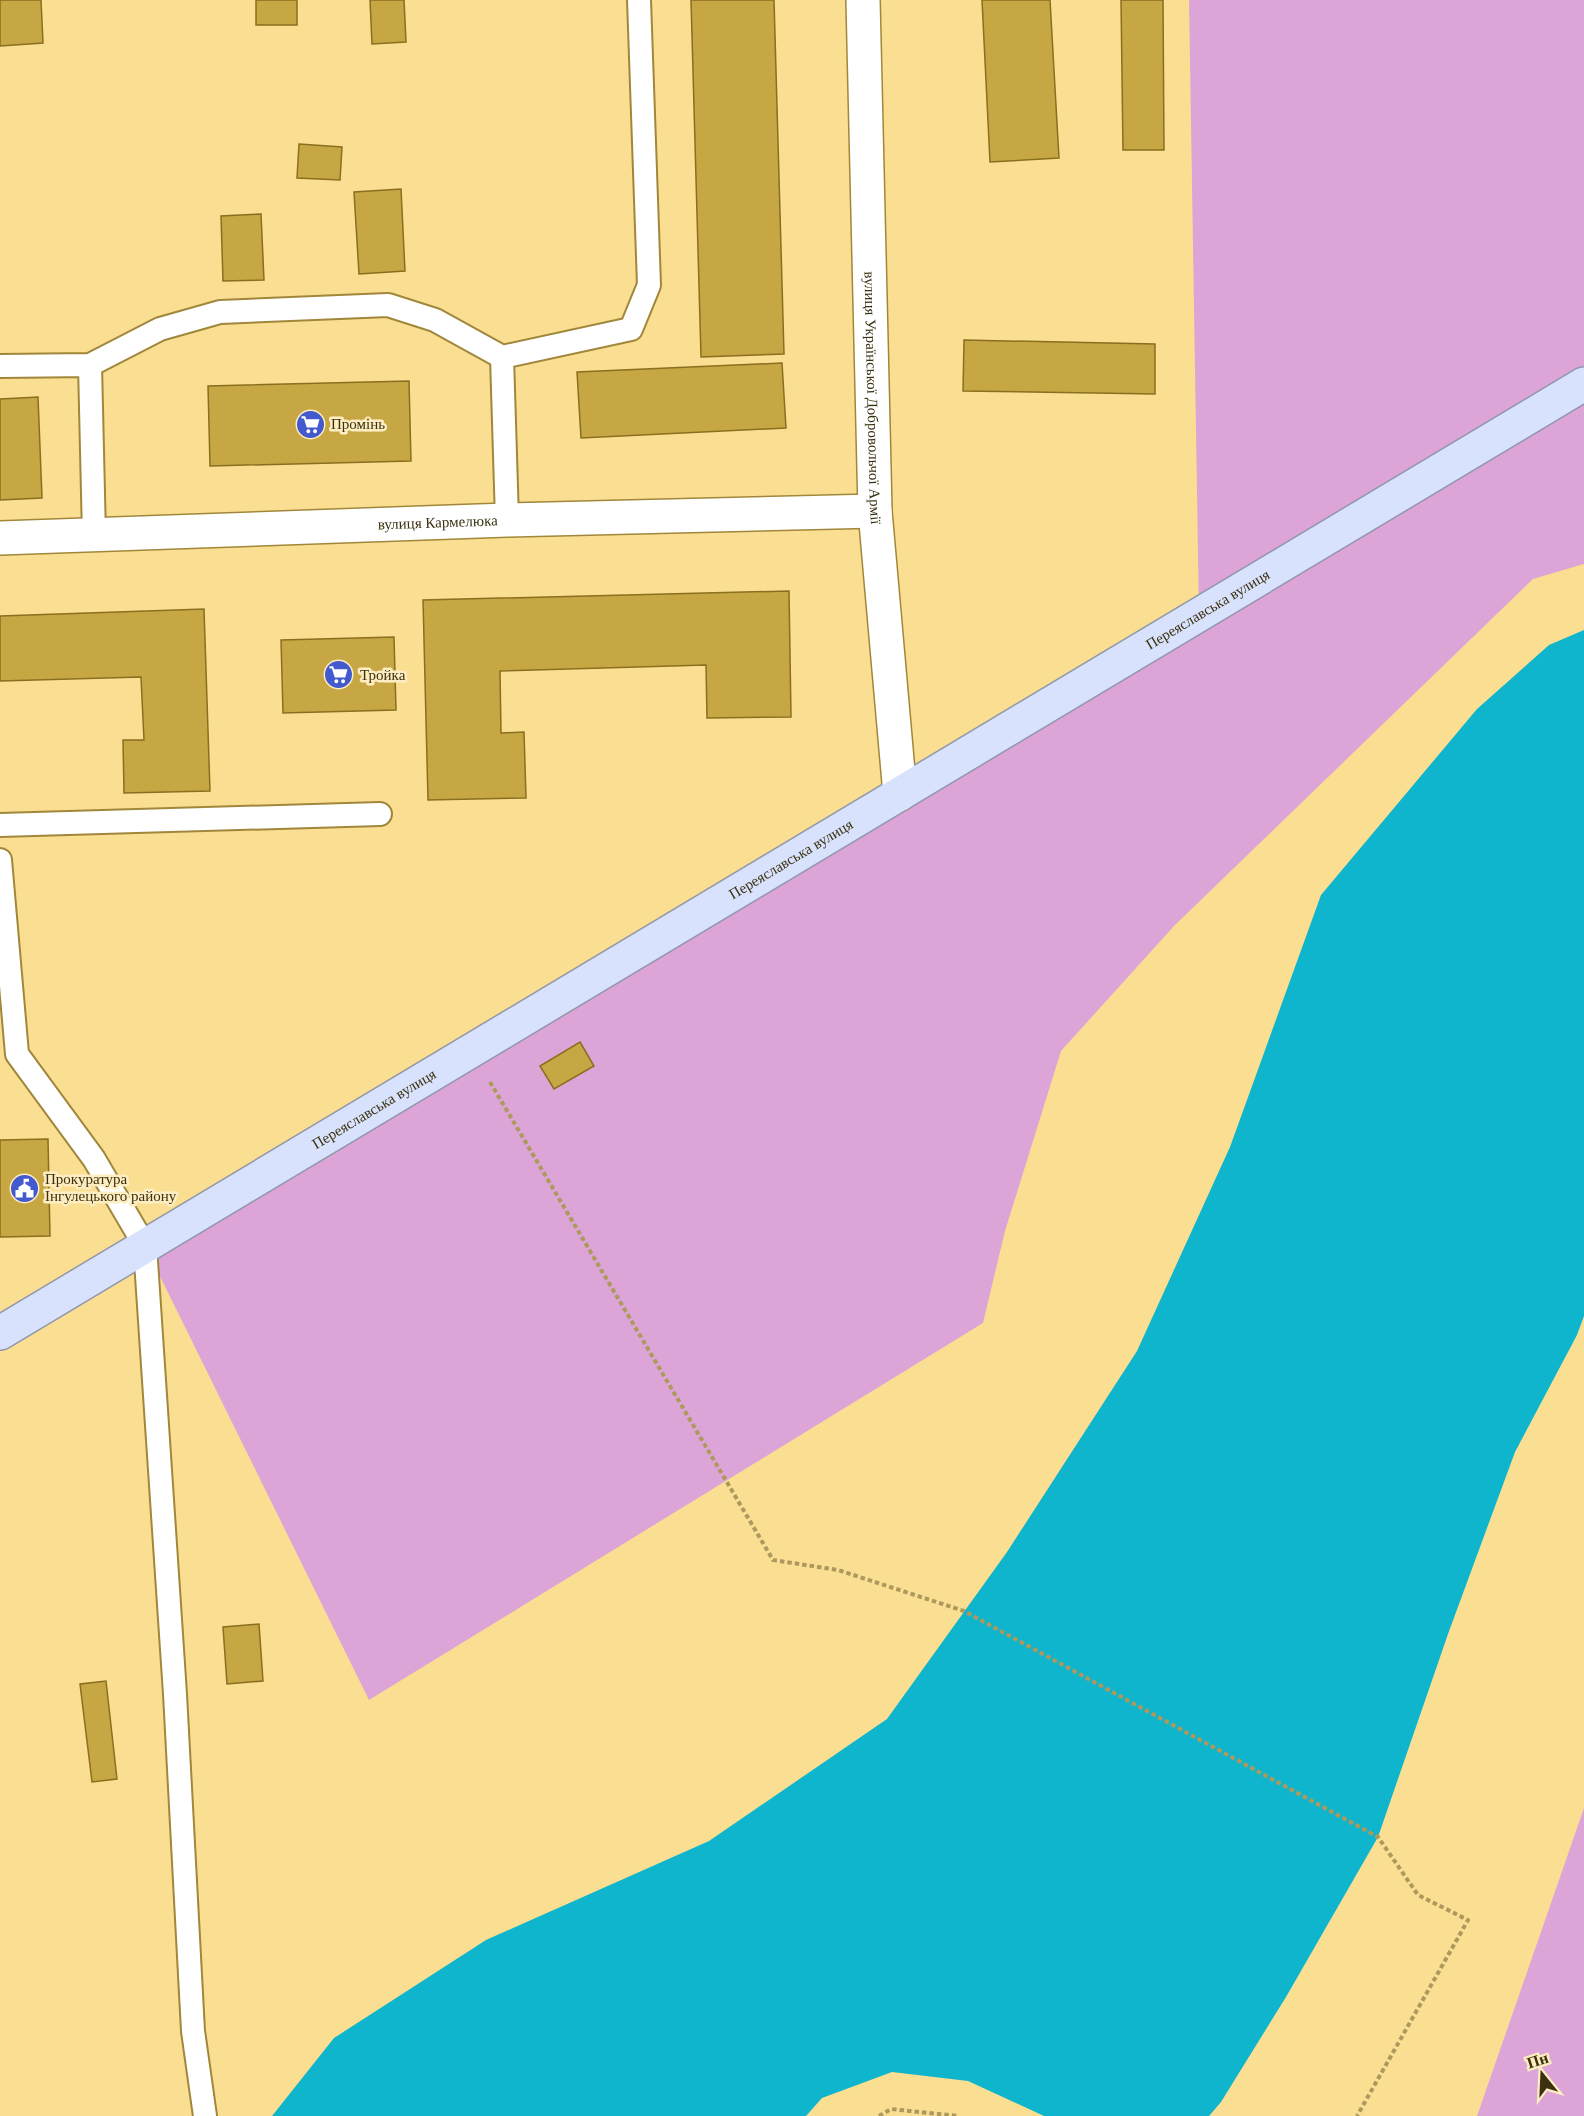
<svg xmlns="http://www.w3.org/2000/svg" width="1584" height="2116" font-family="Georgia,serif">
<rect width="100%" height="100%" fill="#fadf92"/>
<path fill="#dda5d7" d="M1189,0h395v564l-51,15 -359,347 -113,125 -56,180 -22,92 -614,377 -224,-454 1054,-630z
M1584,1808v308h-107z"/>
<path fill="#0fb5cc" d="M1584,630v686l-7,19 -62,117 -67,182 -70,203 -92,160 -65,105 -12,14h-165l-76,-35 -76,-9 -70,26 -16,18h-534l62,-78 152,-98 223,-99 178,-122 120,-167 130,-201 93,-204 91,-252 156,-186 72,-64z"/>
<path fill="#c7a644" stroke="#896f1f" stroke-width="1.5" d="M0,0h41l2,43 -43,3z
M256,0h41v25h-41z
M370,0h34l2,42 -34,2z
M691,0h83l10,354 -83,3z
M982,0h68l9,158 -69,4z
M1121,0h42l1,150h-41z
M299,144l43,3 -2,33 -43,-2z
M401,189l4,82 -46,3 -5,-82z
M261,214l3,66 -41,1 -2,-65z
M964,340l191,4v50l-192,-3z
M782,363l4,65 -205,10 -4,-66z
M409,381l2,80 -201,5 -2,-80z
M38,397l4,101 -42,2v-101z
M789,591l2,126 -84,1 -1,-53 -206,6 1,62 23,-1 2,66 -98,2 -5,-200z
M204,609l6,182 -86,2 -1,-53h21l-3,-63 -141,4v-65z
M394,637l2,73 -113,3 -2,-73z
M580,1042l14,24 -40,23 -14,-23z
M48,1139l2,97 -50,1v-97z
M259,1624l4,57 -36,3 -4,-57z
M106,1681l11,98 -25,3 -12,-98z"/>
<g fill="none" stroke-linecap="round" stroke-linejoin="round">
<defs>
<path id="lane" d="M90,365l4,171
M0,366l90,-1 70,-36 60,-17 168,-7 47,15 67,37
M507,520l-5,-163 129,-28 18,-44 -10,-285
M0,825l380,-11
M0,860l17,194 77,105 51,87 30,448 18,337 12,85"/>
<g id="street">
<path id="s1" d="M863,0l12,511 25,283"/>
<path id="s2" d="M0,538l507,-18 368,-9"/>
</g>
<g id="primary">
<path id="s3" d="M0,1333l1584,-949"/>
</g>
</defs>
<use href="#lane" stroke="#a1873b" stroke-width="26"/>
<use href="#street" stroke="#a1873b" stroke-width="36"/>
<use href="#primary" stroke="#9197a9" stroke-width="36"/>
<path stroke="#ad995e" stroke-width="4" stroke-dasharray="4.5 3" stroke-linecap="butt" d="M490,1082l283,478 65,10 126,41 414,226 40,58 50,25 -111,196
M879,2116l12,-7 67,7"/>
<use href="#lane" stroke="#fff" stroke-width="22"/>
<use href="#street" stroke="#fff" stroke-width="33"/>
<use href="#primary" stroke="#d9e2fd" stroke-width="33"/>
</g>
<defs>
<symbol id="supermarket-disc" viewBox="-11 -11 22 22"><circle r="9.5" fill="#435ace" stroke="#fdedc1"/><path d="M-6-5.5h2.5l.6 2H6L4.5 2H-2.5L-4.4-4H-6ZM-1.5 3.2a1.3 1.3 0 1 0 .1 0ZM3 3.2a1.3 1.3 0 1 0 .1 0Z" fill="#fff"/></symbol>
<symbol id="civic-disc" viewBox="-11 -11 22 22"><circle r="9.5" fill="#435ace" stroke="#fdedc1"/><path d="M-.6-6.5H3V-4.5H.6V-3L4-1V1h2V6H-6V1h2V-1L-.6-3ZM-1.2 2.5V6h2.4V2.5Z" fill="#fff"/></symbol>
</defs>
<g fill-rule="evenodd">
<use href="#supermarket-disc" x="294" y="408" width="33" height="33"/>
<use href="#supermarket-disc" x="322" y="658" width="33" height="33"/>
<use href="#civic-disc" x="8" y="1172" width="33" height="33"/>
</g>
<g text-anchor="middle" stroke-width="5" stroke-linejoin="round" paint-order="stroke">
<g font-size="15" fill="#3b3110" stroke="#fdedc1">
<text dy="5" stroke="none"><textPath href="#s1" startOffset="398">вулиця Української Добровольчої Армії</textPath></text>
<text dy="5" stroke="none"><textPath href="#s2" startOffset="438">вулиця Кармелюка</textPath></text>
<text dy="5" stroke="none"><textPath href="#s3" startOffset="1408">Переяславська вулиця</textPath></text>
<text dy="5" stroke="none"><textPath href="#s3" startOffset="922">Переяславська вулиця</textPath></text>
<text dy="5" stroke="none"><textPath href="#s3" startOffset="436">Переяславська вулиця</textPath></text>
</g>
<g font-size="15" fill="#3b3110" stroke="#fdedc1" text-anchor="start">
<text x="331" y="429">Промінь</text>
<text x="360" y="680">Тройка</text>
<text x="45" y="1184">Прокуратура<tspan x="45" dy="17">Інгулецького району</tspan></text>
</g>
</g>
<g transform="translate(1542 2074) rotate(342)" stroke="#fdedc1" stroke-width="4.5" paint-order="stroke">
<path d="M0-4.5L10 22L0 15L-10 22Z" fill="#3b3110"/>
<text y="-9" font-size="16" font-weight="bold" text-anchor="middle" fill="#3b3110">Пн</text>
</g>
</svg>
